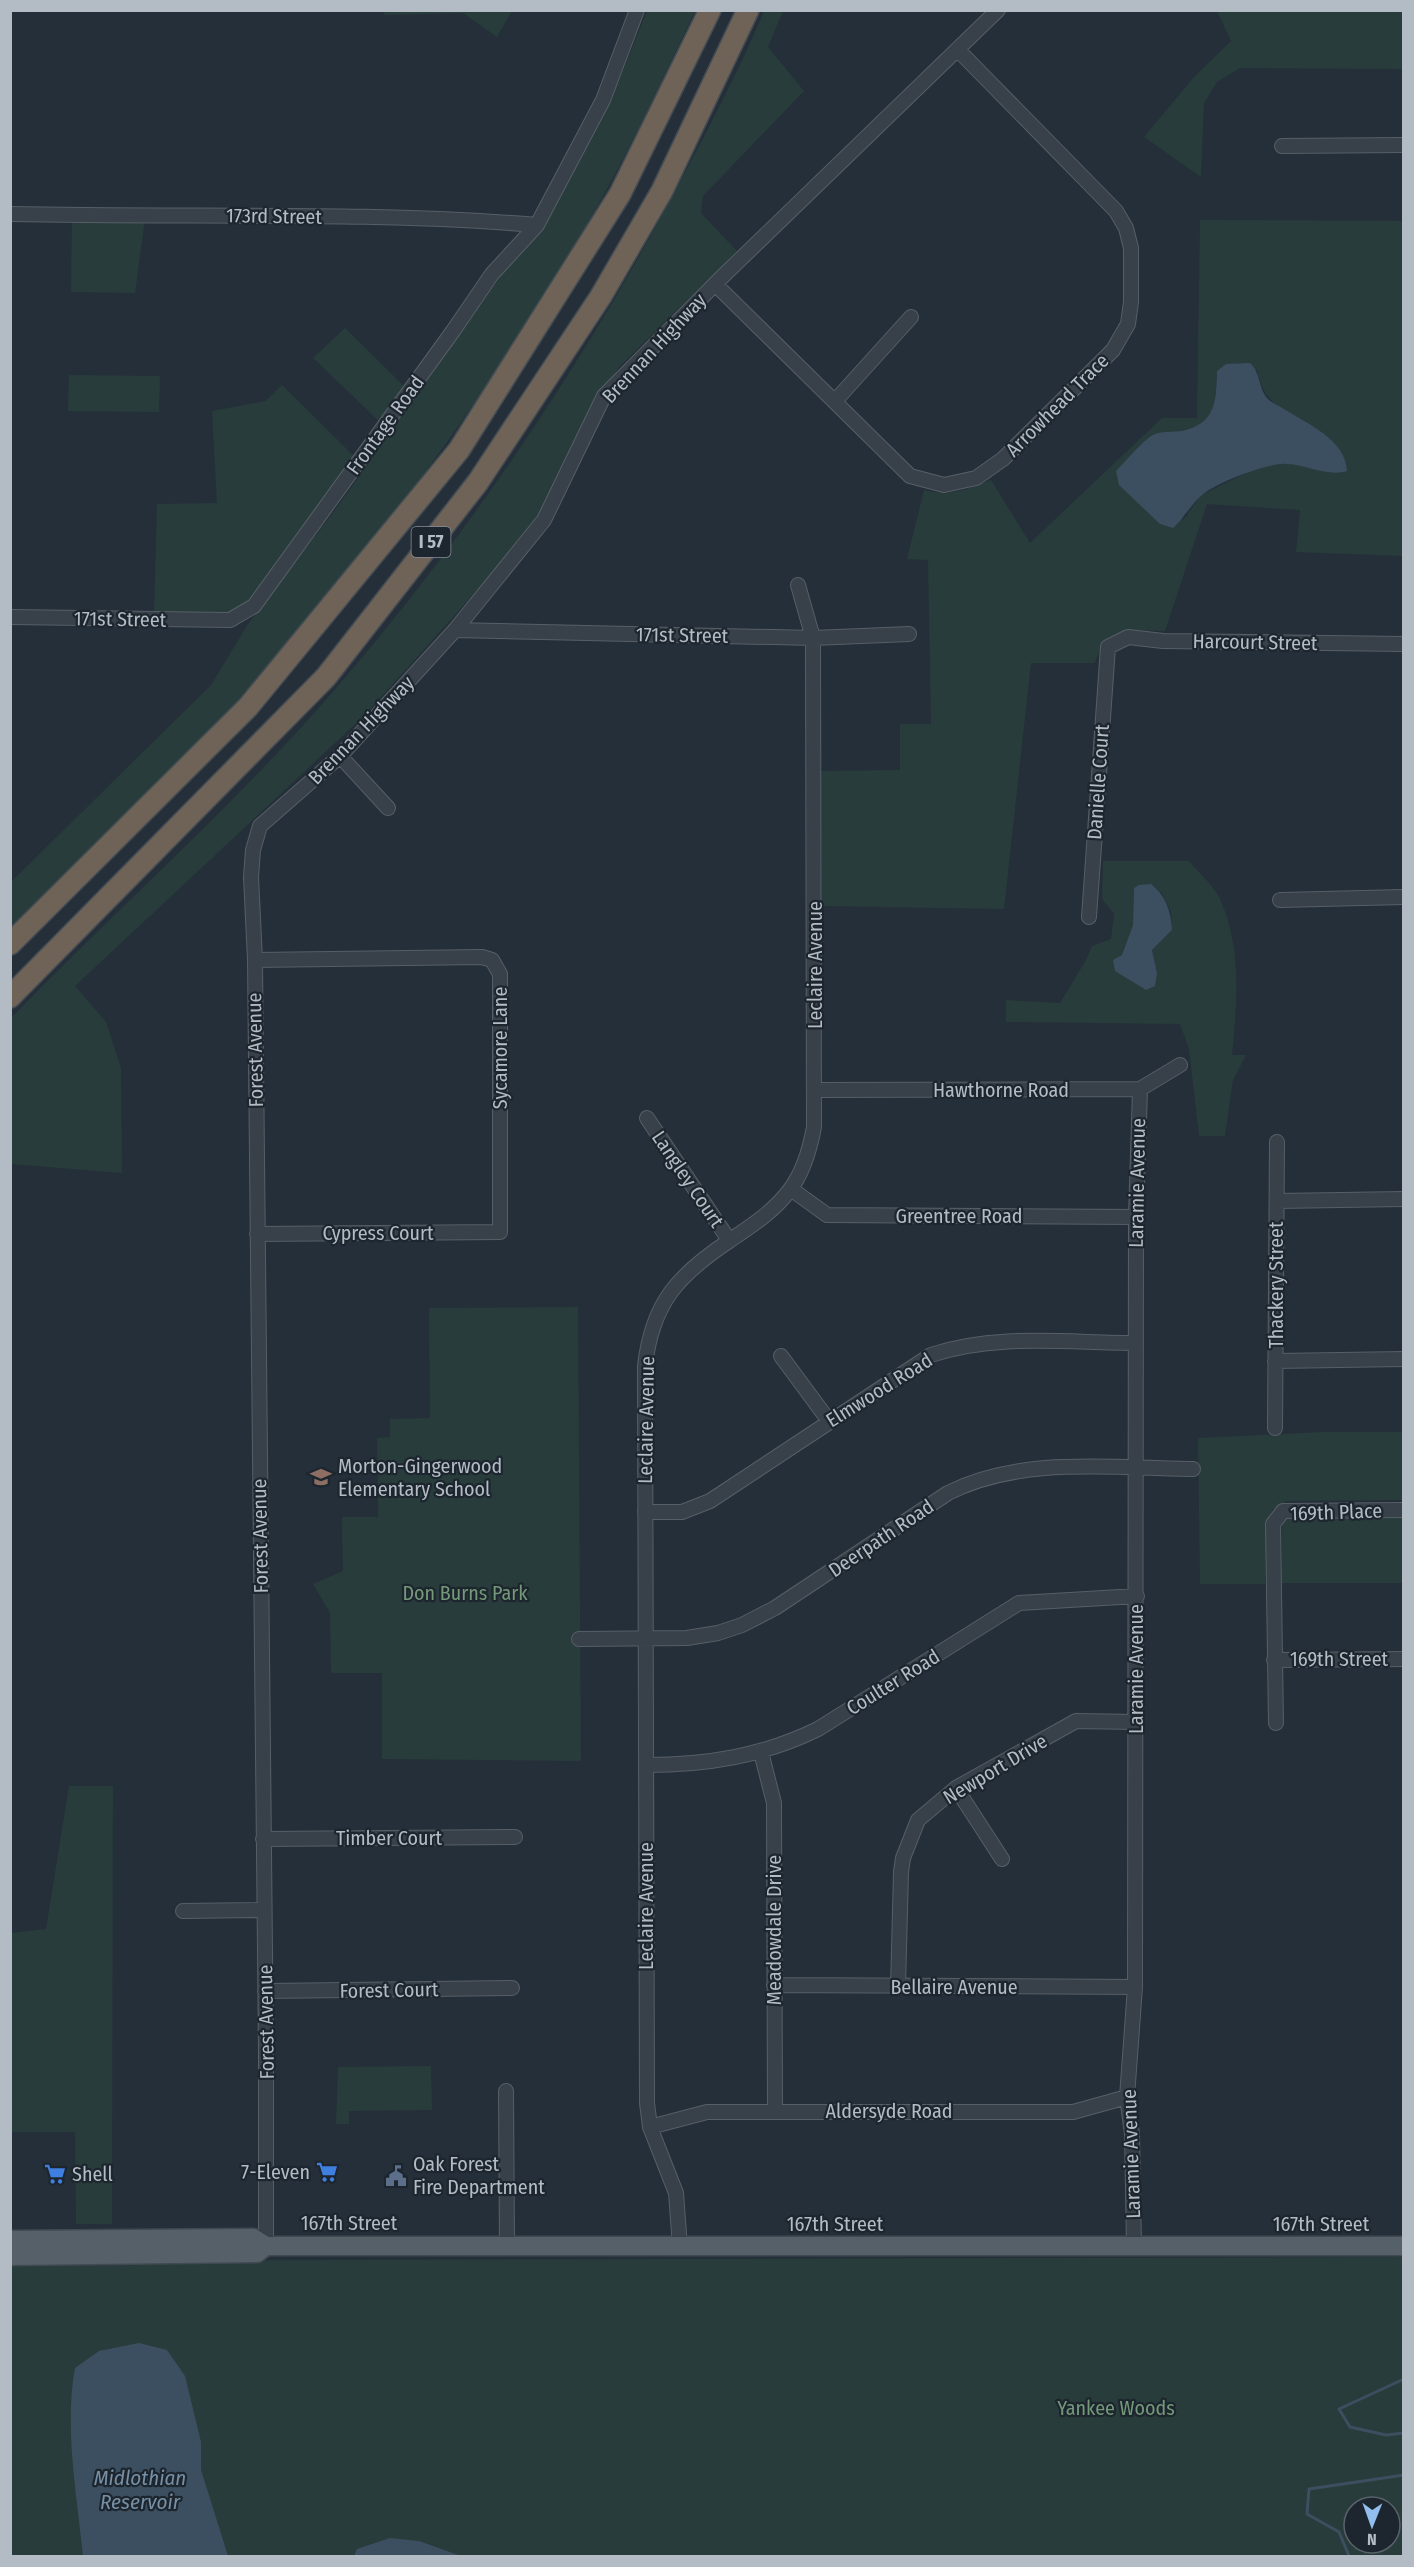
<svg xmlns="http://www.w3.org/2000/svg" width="1414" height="2567" font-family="'Fira Sans Condensed',sans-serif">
<rect width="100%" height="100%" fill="#252f39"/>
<path fill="#283c3b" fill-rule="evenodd" d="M385,10h127v1l-15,26 -34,-24 -79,2z
M647,11h48c-30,63 -59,126 -93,187 -92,165 -204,320 -327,463 -34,40 -72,76 -109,113 -52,52 -104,104 -155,156v-48l200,-197 37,-61 90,-118 224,-316 55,-105z
M764,11h19l-15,36 36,44 -101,105 -2,17 36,38 -118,116 -28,43 -52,104 -51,64 -60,67 -64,71 -289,270 31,36 15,46 1,105 -111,-9 -1,-145c104,-107 216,-206 314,-317 136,-155 253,-328 350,-509 32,-60 64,-120 90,-182z
M1217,11h186v58l-163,-1 -23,14 -13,21 -3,74 -57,-40 51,-61 36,-35z
M72,217l73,2 -10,74 -64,-1z
M1200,220l203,1v335l-107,-4 4,-42 -93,-6 -42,127c-32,0 -58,-5 -70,32h-64l-27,246 -182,-3 -2,-135 80,-1v-46h31l-3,-164 -21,-1 17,-69c26,6 43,0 67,-10l39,63 132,-125h35zM1257,370c7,38 33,43 64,62l-11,35 -26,-4 -26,4 -57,28 -18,25 -29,-85c52,-8 62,-8 63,-64z
M345,328l63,62 -26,34 -69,-66z
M69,375l91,1 -1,36 -91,-1z
M282,385l75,74 -99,132 -19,17 -17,7 -68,-1 3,-110 60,-1 -5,-92 54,-10z
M1103,861h86c10,12 26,26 32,40 21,49 16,102 11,154h14l-13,25 -8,56h-26l-10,-87 -9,-25 -174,-2v-22l54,3 26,-43 6,-14 19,-7 3,-25 -12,-15zM1134,888l27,4 10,20 1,18 -20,20 5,23 -44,-13 9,-4 11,-31z
M578,1307l3,454 -199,-2v-86h-51l-1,-60 -17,-29 30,-13 -1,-54h36l-1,-79 13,-1v-18l40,-1 -1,-110z
M1322,1432h81v68l-117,1 -14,9 -6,17 -1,57h-65l-2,-146z
M1403,1515v68h-122l1,-55 1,-7 7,-5z
M69,1786h44l-1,438h-36l-1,-92h-64v-199l35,-4z
M431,2066l1,44 -83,1v13h-13l2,-57z
M1403,2257v299h-1392l-1,-295zM1354,2507h36v36h-36z"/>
<path fill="#3c4f60" d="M1250,363c11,10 8,25 18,36 4,4 11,7 16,10 24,15 62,31 63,62 -18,6 -40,-6 -60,-7 -18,-2 -73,19 -86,32 -11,10 -17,22 -28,32l-13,-4 -41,-39 -3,-14c10,-10 26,-30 37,-36 7,-4 20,-3 28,-4 35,-7 35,-29 36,-60l9,-7z
M1151,884c15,12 20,27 21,46l-20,20 5,23 -2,13 -9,4 -31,-19 -2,-11 9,-5 11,-30 1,-37 5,-3z
M139,2343l28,7 18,26 16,66v28l27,86h-145c-6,-60 -19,-129 -8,-188l24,-17z
M390,2538l29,3 42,15h-107l3,-7z"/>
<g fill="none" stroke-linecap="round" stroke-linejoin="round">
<path stroke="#3c4f60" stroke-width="3" d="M1404,2379l-65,30 11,18 36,8 18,-2
M1349,2556l-10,-24 -32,-18 2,-25 95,-14"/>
<defs>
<path id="minor" d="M1282,146l122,-1
M10,214c176,4 352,-3 527,11
M715,284l195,192 34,9 32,-7 27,-19 110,-109 15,-26 3,-22v-54l-5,-20 -10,-17 -158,-161
M835,401l76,-84
M10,617l220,3 24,-14 199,-275 39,-57 45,-49 66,-125 34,-90
M455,630l358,8 96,-4
M340,756l48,52
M1280,900l124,-3
M1089,917l19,-270 20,-10 35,4 241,3
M255,960l227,-3 10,3 8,14v258l-243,2
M815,1090l325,-1 40,-24
M647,1118l82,122
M791,1189l36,26 309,2
M1277,1201l127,-2
M781,1356l48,65
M1275,1361l129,-2
M1275,1428l2,-286
M645,1512h37l28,-11 221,-146c65,-22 137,-12 205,-12
M579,1639l108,-1 31,-5 24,-8 33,-17 173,-115c72,-37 165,-25 245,-24
M1274,1660l130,-1
M1276,1723l-3,-199 10,-13 121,-1
M761,1752l13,51 1,308
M646,1765c61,0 117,-9 172,-36l201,-126 118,-7
M956,1788l46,71
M263,1839l252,-2
M183,1911l81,-1
M774,1985l361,2
M898,1987l3,-115 2,-14 15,-38 38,-32 120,-67 60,1
M265,1991l247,-3
M506,2091l1,154
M650,2127l57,-15h366l54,-15
M266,2246v-196l-11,-1090 -4,-83 2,-27 7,-24 80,-70 115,-126 89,-110 60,-124 119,-120 275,-266
M680,2247l-4,-54 -26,-66 -3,-24 -2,-737c7,-63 33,-91 84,-125 22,-15 43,-28 60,-50 14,-18 21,-42 25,-64l-1,-489 -15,-53
M1134,2247l-2,-113 -5,-37 8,-110 1,-770 4,-128"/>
<path id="major" d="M10,2240l243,-2 13,8
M10,2256l247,-3 9,-7h1138"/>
<path id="highway" d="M10,944l238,-237 211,-257 161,-256 90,-184
M10,997l316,-320 152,-195 123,-186 61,-105 86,-181"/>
</defs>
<use href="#minor" stroke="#565f67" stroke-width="16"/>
<use href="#major" stroke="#414a52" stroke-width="21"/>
<use href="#highway" stroke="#434c54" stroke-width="24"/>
<use href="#minor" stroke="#384149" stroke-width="14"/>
<use href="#major" stroke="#566069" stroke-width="18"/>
<use href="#highway" stroke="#6f6256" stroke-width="21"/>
</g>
<defs>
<symbol id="school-bare" viewBox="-9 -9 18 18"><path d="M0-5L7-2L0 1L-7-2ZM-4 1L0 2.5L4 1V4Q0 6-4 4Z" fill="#8d6e63" stroke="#1d262e" stroke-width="2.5" paint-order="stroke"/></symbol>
<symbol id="supermarket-bare" viewBox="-9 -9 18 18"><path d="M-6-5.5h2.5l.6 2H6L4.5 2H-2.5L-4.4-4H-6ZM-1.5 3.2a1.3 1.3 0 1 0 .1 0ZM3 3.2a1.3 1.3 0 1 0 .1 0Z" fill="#3f7fe0" stroke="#1d262e" stroke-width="2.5" paint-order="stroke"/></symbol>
<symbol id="civic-bare" viewBox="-9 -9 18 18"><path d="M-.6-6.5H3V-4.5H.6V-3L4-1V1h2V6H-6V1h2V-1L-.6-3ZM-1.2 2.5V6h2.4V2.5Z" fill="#5c6f8a" stroke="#1d262e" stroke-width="2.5" paint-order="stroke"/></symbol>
</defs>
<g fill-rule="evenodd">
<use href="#school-bare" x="306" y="1462" width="30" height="30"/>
<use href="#supermarket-bare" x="312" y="2157" width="30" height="30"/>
<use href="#supermarket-bare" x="40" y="2159" width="30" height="30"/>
<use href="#civic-bare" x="381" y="2161" width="30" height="30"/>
</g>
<g text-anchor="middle" stroke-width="4.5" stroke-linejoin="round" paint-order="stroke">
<rect fill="#1d262e" stroke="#868f98" stroke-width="1.5" x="411.5" y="527" width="39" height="30" rx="4.5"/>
<g font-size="18" font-weight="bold" fill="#b3bcc5">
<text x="431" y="548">I 57</text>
</g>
<g font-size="20" fill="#b3bcc5" stroke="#1d262e">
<text transform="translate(274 216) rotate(1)" y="7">173rd Street</text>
<text transform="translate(654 348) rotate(-47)" y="7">Brennan Highway</text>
<text transform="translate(1057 405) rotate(-45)" y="7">Arrowhead Trace</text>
<text transform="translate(385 425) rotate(-54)" y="7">Frontage Road</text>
<text transform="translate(120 619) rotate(1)" y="7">171st Street</text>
<text transform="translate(682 635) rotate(1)" y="7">171st Street</text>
<text transform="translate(1255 642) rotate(1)" y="7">Harcourt Street</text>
<text transform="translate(361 730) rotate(-46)" y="7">Brennan Highway</text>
<text transform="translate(1098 782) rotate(-86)" y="7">Danielle Court</text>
<text transform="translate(815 965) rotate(-90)" y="7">Leclaire Avenue</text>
<text transform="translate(500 1048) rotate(-90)" y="7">Sycamore Lane</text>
<text transform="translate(255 1050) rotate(-91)" y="7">Forest Avenue</text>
<text x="1001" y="1097">Hawthorne Road</text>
<text transform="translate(688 1179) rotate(56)" y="7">Langley Court</text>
<text transform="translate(1137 1183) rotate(-89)" y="7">Laramie Avenue</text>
<text x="959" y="1223">Greentree Road</text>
<text x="378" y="1240">Cypress Court</text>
<text transform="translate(1276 1285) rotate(-90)" y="7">Thackery Street</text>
<text transform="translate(879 1390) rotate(-32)" y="7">Elmwood Road</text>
<text transform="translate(646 1420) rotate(-89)" y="7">Leclaire Avenue</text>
<text transform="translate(1336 1512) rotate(-2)" y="7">169th Place</text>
<text transform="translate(260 1536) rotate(-91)" y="7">Forest Avenue</text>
<text transform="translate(881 1538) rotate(-34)" y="7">Deerpath Road</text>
<text x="1339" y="1666">169th Street</text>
<text transform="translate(1136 1669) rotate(-90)" y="7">Laramie Avenue</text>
<text transform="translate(893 1682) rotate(-32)" y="7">Coulter Road</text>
<text transform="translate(995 1769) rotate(-31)" y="7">Newport Drive</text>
<text x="389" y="1845">Timber Court</text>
<text transform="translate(646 1906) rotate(-90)" y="7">Leclaire Avenue</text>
<text transform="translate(774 1930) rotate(-90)" y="7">Meadowdale Drive</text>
<text x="954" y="1994">Bellaire Avenue</text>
<text transform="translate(389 1990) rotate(-1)" y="7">Forest Court</text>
<text transform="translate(266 2022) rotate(-91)" y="7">Forest Avenue</text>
<text x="889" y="2118">Aldersyde Road</text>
<text transform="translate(1131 2154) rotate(-92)" y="7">Laramie Avenue</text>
<text x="349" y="2230">167th Street</text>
<text x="835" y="2231">167th Street</text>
<text x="1321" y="2231">167th Street</text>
</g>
<g font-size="20" fill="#b3bcc5" stroke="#1d262e" text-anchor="start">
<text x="338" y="1473">Morton-Gingerwood<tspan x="338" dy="23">Elementary School</tspan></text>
<text x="413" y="2171">Oak Forest<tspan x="413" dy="23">Fire Department</tspan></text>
<text x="310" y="2179" text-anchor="end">7-Eleven</text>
<text x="72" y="2181">Shell</text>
</g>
<g font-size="20" fill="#749979" stroke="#1d262e">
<text x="465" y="1600">Don Burns Park</text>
<text x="1116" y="2415">Yankee Woods</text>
</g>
<g font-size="21" font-style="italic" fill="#7790a6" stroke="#1d262e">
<text x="140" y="2485">Midlothian<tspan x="140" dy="24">Reservoir</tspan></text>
</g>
</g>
<rect width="1414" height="2567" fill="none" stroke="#b3bcc5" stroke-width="24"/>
<g transform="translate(1372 2525) rotate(181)"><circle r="28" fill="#1d262e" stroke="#59626a" stroke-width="1.5"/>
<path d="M0-4.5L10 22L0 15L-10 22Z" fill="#91beed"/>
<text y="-9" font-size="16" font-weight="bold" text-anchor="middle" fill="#b3bcc5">N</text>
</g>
</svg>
